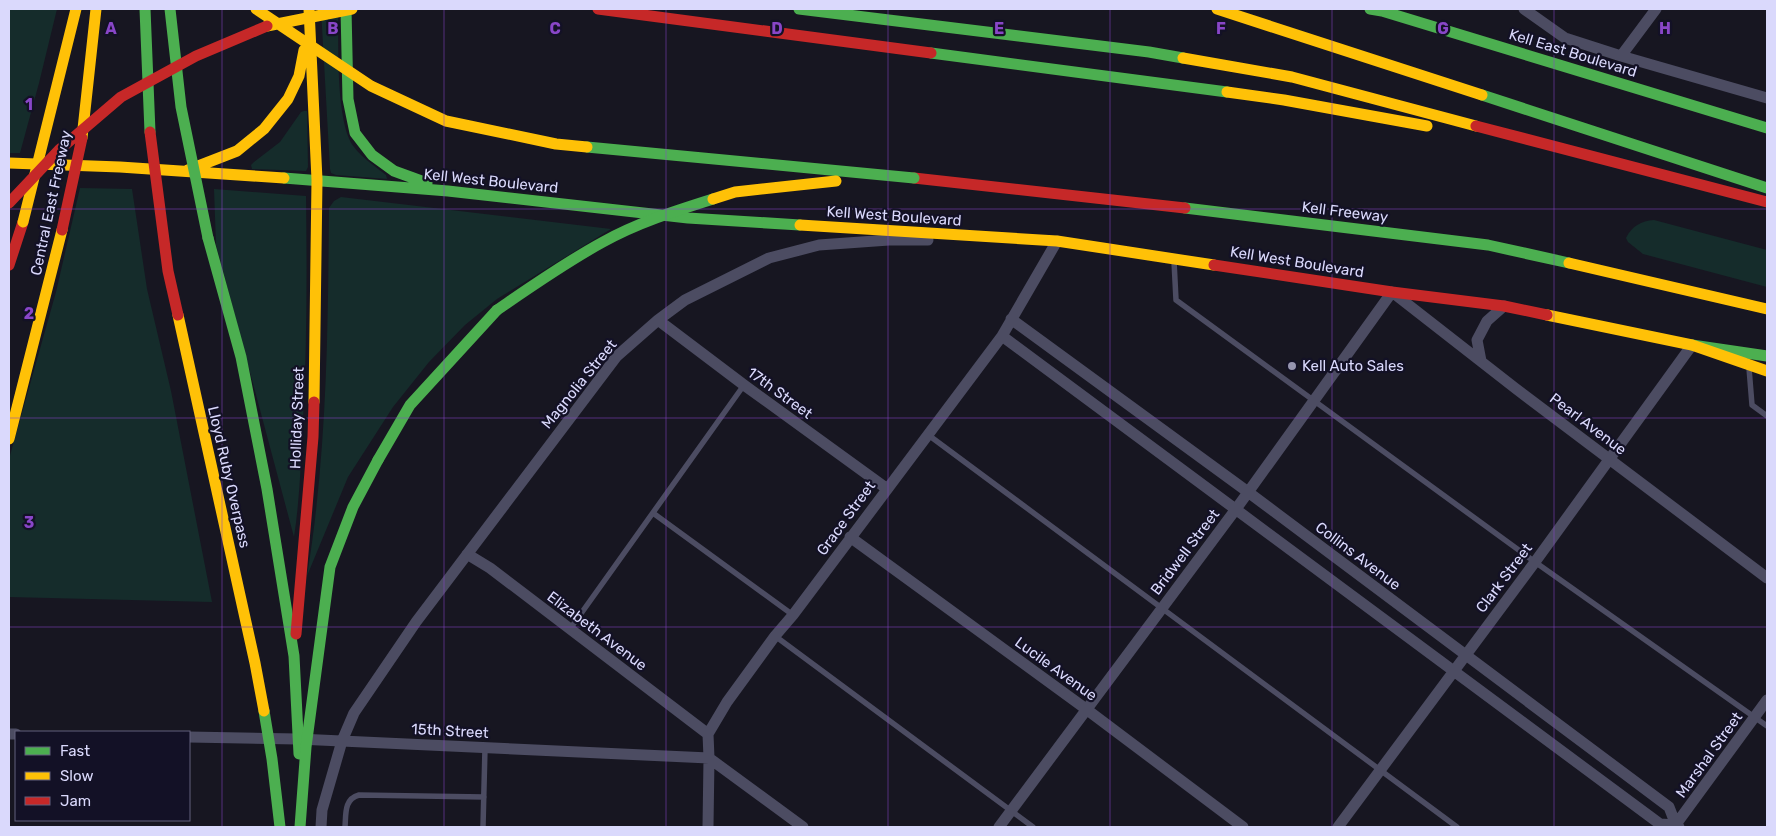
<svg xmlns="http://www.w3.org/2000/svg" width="1776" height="836" font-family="Rubik,sans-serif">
<rect width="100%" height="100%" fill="#171621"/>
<path fill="#152c2b" d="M9,9h48l-18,74 -19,70h-11z
M321,9h17c1,33 -3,113 16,138 8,11 21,19 32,28l1,4 -51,-4 -5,-2 -1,-4z
M304,111h3l1,56 -2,4 -54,-2 -1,-4 3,-3 26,-20 21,-30z
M80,188l52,1 15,100 24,102 41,211 -203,-5v-138l47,-167z
M214,189l92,7c1,75 1,149 -3,224 -2,39 -3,78 -9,117l-78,-292z
M341,197l270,32 -114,70 -32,26 -36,37 -36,45 -45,70 -41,99c20,-122 21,-245 22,-368l5,-7z
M1654,220l113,30v37l-124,-33 -15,-12 -2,-4c6,-12 15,-17 28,-18z"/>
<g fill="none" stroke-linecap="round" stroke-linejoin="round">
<path stroke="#4c4c62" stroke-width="5.5" d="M1174,261l2,39 359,262 232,164
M1749,368l3,37 15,11
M927,434l530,393
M653,513l140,102
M570,629l174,-244
M775,636l258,191
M345,827c1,-13 -1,-28 14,-32l125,2
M483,827l2,-79"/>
<path stroke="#4c4c62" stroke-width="11" d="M1524,9l41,29 56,18 146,42
M1621,56l35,-47
M1011,319l237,173 421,315 7,18 3,2
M658,320l86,65 142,103
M1002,336l658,488 16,1
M1481,361l-4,-21 10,-19 17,-15
M850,537l236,172 157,118
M467,554l23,14 218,166
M9,734h7
M189,737l109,2 411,19 94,69
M321,827l1,-17 20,-69 12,-28 62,-91 201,-266 41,-36 27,-20 84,-42 50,-13 70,-5h39
M708,827l1,-69 -1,-24 19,-32 48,-66 18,-21 209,-279 55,-95
M999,827l237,-318 156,-217 123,96 252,190
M1338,827l197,-265 157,-217
M1674,827l93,-127"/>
<path stroke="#4caf50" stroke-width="11" d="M145,9l5,123
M346,9l2,90 7,34 17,22 22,16 33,12
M799,9l350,43 34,6
M1370,9l12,2 385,117
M931,53l296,39
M1482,95l285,93
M284,178l164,13 240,27 112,7
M1185,208l303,37 81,18
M208,238l33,119 26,132 27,167
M1692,345l75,11
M378,460l32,-55 87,-95
M294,656l5,98"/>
<path stroke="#ffc107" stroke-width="11" d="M309,9l8,171 -3,222
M1217,9l265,86
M1183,58l109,19 184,49
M1227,92l57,8 143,26
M82,138l14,-129
M9,163l111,4 164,11
M188,170l49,-19 27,-22 24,-30 11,-23 5,-26
M800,225l257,16 157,24
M1569,263l198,46
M1547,315l145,30 75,26
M9,439l53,-209"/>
<path stroke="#c62828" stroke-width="11" d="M598,9l333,44
M1476,126l291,76
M914,178l271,30
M9,265l14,-43
M1214,265l178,27 112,14 43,9
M296,634l17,-197 1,-35"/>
<path stroke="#4caf50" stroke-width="11" d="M170,9l11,98 27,131
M587,147l327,31
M497,310c35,-24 69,-48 106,-68 34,-19 72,-31 110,-43
M264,711l8,48 8,68
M300,827l6,-80 24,-180 23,-60 25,-47"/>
<path stroke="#ffc107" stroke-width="11" d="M256,9l115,77 75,35 110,23 31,3
M267,26l85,-17
M713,199l22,-7 101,-11
M23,222l53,-213
M178,315l77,348 9,48"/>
<path stroke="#c62828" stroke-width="11" d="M150,132l18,139 10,44
M9,203l50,-53 62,-53 75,-41 71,-30
M62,230l20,-92"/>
</g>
<path fill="none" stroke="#8946c8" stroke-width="1" stroke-opacity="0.55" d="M222,9v818M444,9v818M666,9v818M888,9v818M1110,9v818M1332,9v818M1554,9v818M9,209h1758M9,418h1758M9,627h1758"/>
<circle fill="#9695af" stroke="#131126" stroke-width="2" cx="1292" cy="366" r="5"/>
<g text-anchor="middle" stroke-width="4.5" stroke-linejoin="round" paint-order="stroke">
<g font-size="15" fill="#dad9fc" stroke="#131126">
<text transform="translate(1573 53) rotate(17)" y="5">Kell East Boulevard</text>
<text transform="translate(491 181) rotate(6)" y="5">Kell West Boulevard</text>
<text transform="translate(51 203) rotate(-78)" y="5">Central East Freeway</text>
<text transform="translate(1345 212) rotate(7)" y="5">Kell Freeway</text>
<text transform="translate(894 216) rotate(4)" y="5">Kell West Boulevard</text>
<text transform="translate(1297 262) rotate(9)" y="5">Kell West Boulevard</text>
<text transform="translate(579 384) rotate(-51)" y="5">Magnolia Street</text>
<text transform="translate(780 393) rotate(36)" y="5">17th Street</text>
<text transform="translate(297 418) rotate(-88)" y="5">Holliday Street</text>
<text transform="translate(1588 424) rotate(37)" y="5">Pearl Avenue</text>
<text transform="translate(229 477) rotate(77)" y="5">Lloyd Ruby Overpass</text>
<text transform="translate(846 518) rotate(-54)" y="5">Grace Street</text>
<text transform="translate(1185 552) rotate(-53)" y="5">Bridwell Street</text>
<text transform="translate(1358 556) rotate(37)" y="5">Collins Avenue</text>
<text transform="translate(1504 578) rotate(-53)" y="5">Clark Street</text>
<text transform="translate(597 631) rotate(37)" y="5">Elizabeth Avenue</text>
<text transform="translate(1056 669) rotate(36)" y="5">Lucile Avenue</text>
<text transform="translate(450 731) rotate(3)" y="5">15th Street</text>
<text transform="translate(1709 755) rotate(-54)" y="5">Marshal Street</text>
</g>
<g font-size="15" fill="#dad9fc" stroke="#131126" text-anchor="start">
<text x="1302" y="371">Kell Auto Sales</text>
</g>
</g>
<g font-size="16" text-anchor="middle" font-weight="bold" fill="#8946c8" stroke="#131126" stroke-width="4.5" stroke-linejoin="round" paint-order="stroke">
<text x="111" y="34">A</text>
<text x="333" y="34">B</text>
<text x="555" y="34">C</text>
<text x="777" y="34">D</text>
<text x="999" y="34">E</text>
<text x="1221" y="34">F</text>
<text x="1443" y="34">G</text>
<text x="1665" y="34">H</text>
<text x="29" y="110">1</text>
<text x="29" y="319">2</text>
<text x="29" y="528">3</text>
</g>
<rect width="1776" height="836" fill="none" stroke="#dad9fc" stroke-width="20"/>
<rect x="15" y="731" width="175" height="90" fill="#131126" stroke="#63617c"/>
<rect x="25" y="747" width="25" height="8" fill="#4caf50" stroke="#63617c"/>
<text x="60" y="756" font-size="15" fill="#dad9fc">Fast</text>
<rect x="25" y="772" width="25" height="8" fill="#ffc107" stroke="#63617c"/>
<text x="60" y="781" font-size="15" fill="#dad9fc">Slow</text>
<rect x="25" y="797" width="25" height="8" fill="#c62828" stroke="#63617c"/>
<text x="60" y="806" font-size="15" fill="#dad9fc">Jam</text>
</svg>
